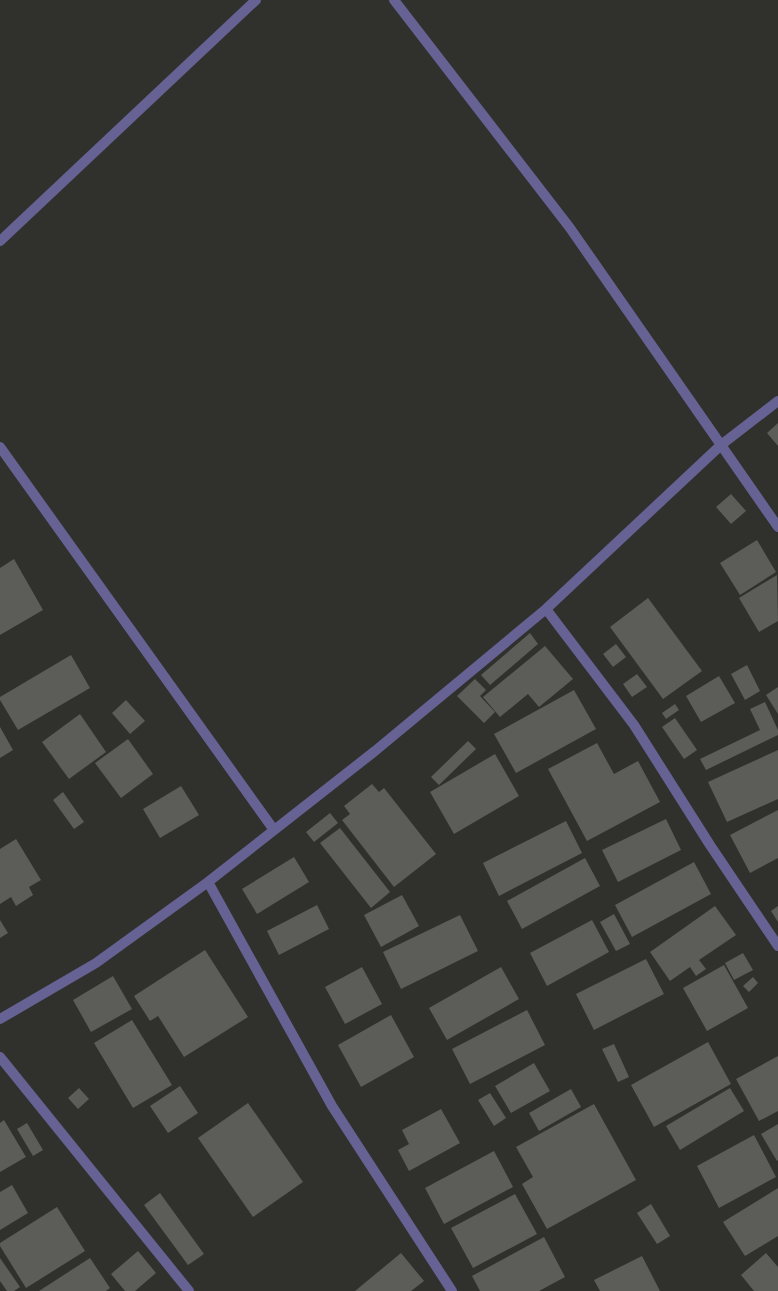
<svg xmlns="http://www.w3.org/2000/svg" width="778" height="1291" font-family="'Asap Condensed',sans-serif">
<rect width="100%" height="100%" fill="#30302d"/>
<path fill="#5c5c59" d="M778,423v23l-11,-13z
M731,494l15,17 -15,13 -15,-17z
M757,540l19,32 -36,23 -20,-32z
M14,559l29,51 -43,25v-67z
M777,575l1,46 -19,11 -20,-34z
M648,598l54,73 -39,28 -53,-72z
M530,633l8,11 -48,41 -9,-10z
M616,644l10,13 -13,10 -10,-13z
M545,646l28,33 -34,28 -11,-13 -28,23 -17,-20z
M71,655l19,33 -72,42 -18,-30v-3z
M747,665l13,26 -15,9 -14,-26z
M637,674l10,13 -15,10 -9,-13z
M719,676l16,27 -34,19 -15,-26z
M475,679l11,11 -6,6 15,16 -11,11 -27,-27z
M778,687v27l-12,-19z
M574,690l22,39 -80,44 -22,-39z
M126,700l19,21 -15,13 -18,-21z
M765,702l13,28v5l-72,35 -6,-11 60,-29 -10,-21z
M675,704l4,6 -13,9 -4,-6z
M80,714l26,38 -37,27 -27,-37z
M675,718l22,32 -13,9 -22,-32z
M0,727l13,23 -13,8z
M128,739l25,35 -32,24 -26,-35z
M468,741l8,8 -37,36 -8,-8z
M597,743l17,31 24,-13 22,41 -73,39 -39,-72z
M778,750v49l-51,23 -19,-40z
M495,754l24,42 -65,38 -24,-42z
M372,784l7,8 5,-4 52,66 -42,33 -52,-67 8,-6 -6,-8z
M181,786l18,29 -39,23 -17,-29z
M63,792l21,30 -10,7 -21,-29z
M778,810v48l-28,15 -20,-38z
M330,813l8,10 -24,19 -8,-10z
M666,819l15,31 -63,32 -16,-32z
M566,821l16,32 -83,43 -16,-33z
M340,828l50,64 -19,16 -51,-65z
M16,839l25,41 -12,7 4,8 -17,11 -5,-9 -11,7v-55z
M294,857l15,25 -52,32 -15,-25z
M585,858l15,28 -78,43 -15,-28z
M694,862l17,32 -79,43 -17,-32z
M402,895l17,31 -38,21 -17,-32z
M317,905l12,24 -50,26 -12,-24z
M715,906l21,29 -37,25 7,9 -10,7 -6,-9 -20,14 -20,-29z
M778,906v16l-7,-11z
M614,914l16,30 -14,7 -16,-29z
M460,915l18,36 -77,38 -18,-37z
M0,920l8,13 -8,5z
M592,920l17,32 -62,34 -17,-33z
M205,950l43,67 -64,40 -26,-41 -8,5 -16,-25z
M743,953l10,17 -19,10 -9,-17z
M646,959l18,35 -70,36 -18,-36z
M724,965l24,43 -41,23 -24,-43z
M362,967l20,37 -37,20 -20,-37z
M501,967l18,32 -72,41 -18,-32z
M113,976l19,33 -41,23 -18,-32z
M753,977l5,6 -9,9 -6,-6z
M527,1010l18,35 -75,39 -18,-35z
M391,1015l23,42 -53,30 -23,-42z
M132,1020l40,65 -39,23 -39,-65z
M708,1042l23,42 -77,43 -23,-42z
M614,1044l15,33 -11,5 -16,-33z
M778,1056v55l-19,10 -23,-42z
M534,1063l16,28 -39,22 -16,-27z
M180,1086l18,27 -30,20 -18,-27z
M79,1088l10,11 -11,10 -10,-11z
M730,1088l14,23 -64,39 -14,-24z
M571,1089l10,18 -42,24 -10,-18z
M490,1093l16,25 -12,8 -16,-26z
M248,1103l55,79 -50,35 -55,-79z
M594,1104l42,76 -89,49 -25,-45 11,-7 -17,-30z
M441,1109l19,34 -51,28 -11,-21 11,-6 -7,-14z
M4,1120l22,37 -26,15v-49z
M27,1123l16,27 -10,6 -16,-27z
M778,1124v36l-1,1 -16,-27z
M754,1135l22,42 -57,31 -22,-42z
M494,1151l19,36 -69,37 -19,-36z
M12,1185l16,28 -28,17v-38z
M778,1188v48l-33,20 -22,-34z
M160,1193l44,61 -16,11 -44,-60z
M515,1194l22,40 -64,34 -22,-40z
M651,1204l19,32 -13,8 -20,-31z
M57,1207l28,44 -59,37 -26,-42v-3z
M544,1237l21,40 -26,14h-59l-8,-15z
M138,1251l18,22 -21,18h-10l-14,-17z
M401,1253l23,28 -13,10h-56z
M766,1253l12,14v24h-24l-13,-16z
M642,1256l18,35h-60l-6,-11z
M0,1258l20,29 -6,4h-7l-7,-10z
M90,1258l20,30 -4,3h-67z"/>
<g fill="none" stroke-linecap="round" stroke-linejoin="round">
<path stroke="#666293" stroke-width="10" d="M394,0l176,228 208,299
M0,241l256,-241
M0,447l274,383
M546,609l88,116 76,120 68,101
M208,882l124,224 120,185
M0,1019l96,-56 112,-81 167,-131 171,-142 175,-164 57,-44
M0,1057l189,234"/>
</g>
</svg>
